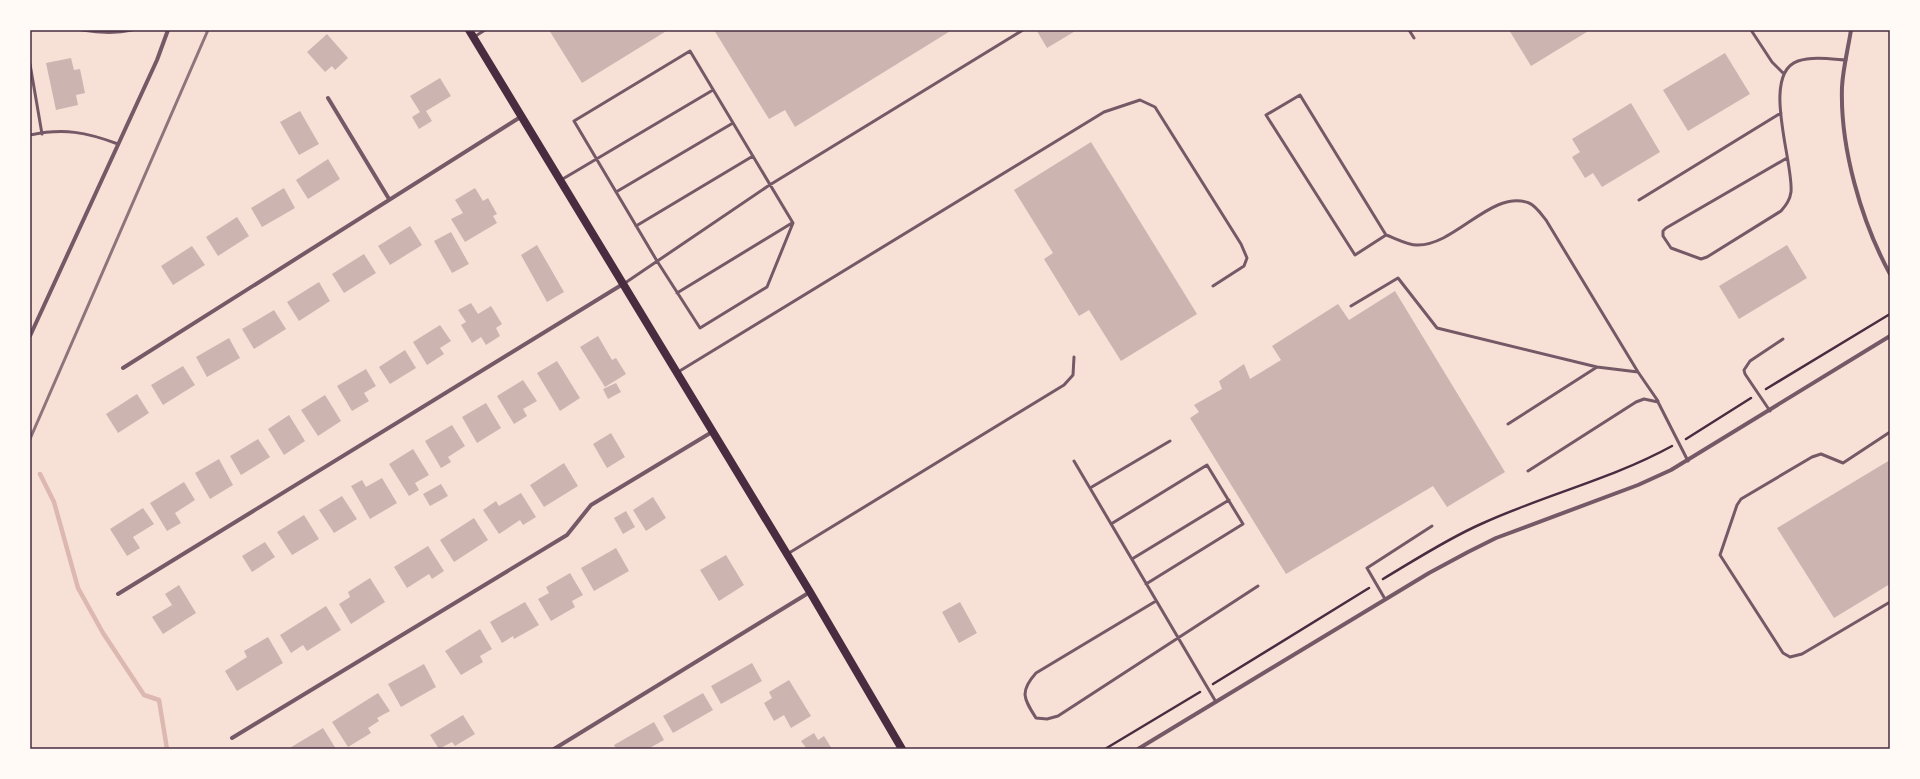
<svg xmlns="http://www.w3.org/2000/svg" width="1920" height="779" font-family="'Titillium Web',sans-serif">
<rect width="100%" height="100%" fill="#f7e1d7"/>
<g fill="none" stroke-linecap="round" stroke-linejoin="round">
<path stroke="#dcb8b0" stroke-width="4.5" d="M40,474l14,28 24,86 25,45 41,62 15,5 8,49"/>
</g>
<path fill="#ccb4b1" d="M549,30h119l-86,53z
M714,30h238l-157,97 -10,-17 -16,9z
M1038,30h39l-30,18 -10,-17z
M1509,30h81l-59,36z
M327,34l21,24 -13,12 -3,-4 -7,6 -18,-20z
M1725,53l25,41 -62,37 -25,-41z
M71,58l3,12 6,-1 5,24 -9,2 2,10 -22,5 -10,-47z
M440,78l11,18 -25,15 6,10 -13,8 -7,-12 8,-5 -10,-16z
M1631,103l29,49 -58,35 -9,-14 -8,5 -13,-21 8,-5 -8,-13z
M300,111l19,33 -20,11 -19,-33z
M1091,142l106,172 -76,47 -32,-51 -10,6 -35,-57 9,-6 -39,-63z
M328,159l12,20 -32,20 -12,-19z
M284,188l11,20 -33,19 -11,-19z
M475,188l8,13 5,-3 9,16 -4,2 4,7 -32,19 -14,-23 12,-6 -8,-13z
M237,217l12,19 -31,20 -12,-19z
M410,226l12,19 -32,20 -12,-19z
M451,232l18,32 -17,9 -18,-32z
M537,245l27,47 -17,10 -26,-47z
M1787,245l20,33 -68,41 -20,-33z
M192,246l13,19 -32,20 -12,-19z
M364,254l12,19 -32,20 -12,-19z
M319,282l11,19 -31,20 -12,-19z
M1395,291l110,181 -58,35 -14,-21 -147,88 -96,-156 9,-6 -5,-7 28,-16 -3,-8 25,-17 6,15 31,-19 -9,-14 66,-42 11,16z
M471,303l7,11 13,-8 11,18 -6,4 4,8 -14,9 -5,-8 -9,6 -11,-18 5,-3 -8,-12z
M274,310l12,19 -32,20 -12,-20z
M440,325l11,16 -11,7 4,6 -17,11 -14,-23z
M598,336l14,24 4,-2 10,16 -21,13 -25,-40z
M229,338l11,20 -33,19 -11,-20z
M405,350l11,18 -26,16 -11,-17z
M557,361l23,37 -20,13 -23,-38z
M183,366l12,19 -32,20 -12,-20z
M366,369l10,17 -12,7 5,8 -17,10 -15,-25z
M523,380l14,21 -14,8 4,7 -13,8 -17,-28z
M616,383l5,9 -13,7 -5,-10z
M137,394l12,19 -31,20 -12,-19z
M325,395l16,26 -23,15 -17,-26z
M486,403l15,25 -24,15 -15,-26z
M289,415l16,26 -21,14 -16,-26z
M452,425l13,21 -17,11 3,5 -10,6 -16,-27z
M611,433l14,24 -18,11 -14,-24z
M258,439l12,18 -29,18 -11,-19z
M413,449l16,26 -14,8 4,7 -10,6 -20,-32z
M219,459l14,26 -23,14 -15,-26z
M1890,460v124l-56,34 -57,-90z
M564,463l14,23 -34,21 -14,-22z
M382,478l15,25 -27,16 -19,-33 11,-6 4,7z
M184,482l11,18 -20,13 6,10 -14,8 -17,-28z
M441,484l7,12 -18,10 -7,-12z
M521,493l15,24 -13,8 -3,-5 -21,14 -16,-24 13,-9 3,5z
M342,496l15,23 -23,14 -15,-23z
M653,497l13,21 -20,13 -13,-21z
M143,508l11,16 -21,13 7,11 -13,8 -17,-27z
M626,511l9,16 -12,7 -9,-16z
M304,515l15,24 -27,16 -15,-23z
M474,518l14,22 -34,22 -14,-22z
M265,542l10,15 -23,15 -10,-16z
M428,546l16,25 -12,8 -3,-5 -22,14 -13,-21z
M616,548l13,23 -35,20 -13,-23z
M726,555l18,30 -25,16 -19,-31z
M570,573l13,22 -11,6 3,6 -24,14 -13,-22 11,-6 -3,-6z
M370,578l15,24 -34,22 -12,-20 11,-7 -2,-5z
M179,585l17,28 -33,21 -11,-17 20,-12 -7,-11z
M525,602l14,23 -25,14 -1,-3 -11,7 -12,-21z
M960,602l17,31 -18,10 -17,-31z
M326,606l15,24 -34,21 -4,-6 -12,8 -11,-18z
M480,629l12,20 -12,7 3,6 -22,13 -16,-24z
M268,637l15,26 -46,28 -12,-20 22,-14 -3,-6z
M752,663l10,18 -41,23 -10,-18z
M424,664l12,23 -35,20 -13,-23z
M789,680l22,36 -20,12 -7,-13 -10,6 -10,-18 8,-5 -3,-6z
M378,693l12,18 -13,7 2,3 -11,7 3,5 -23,14 -16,-25z
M703,693l10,17 -40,23 -10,-17z
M463,715l12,19 -20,12 -3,-4 -13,7 -9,-14z
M654,722l10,18 -16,9h-32l-2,-4z
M323,728l13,21h-48z
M814,733l4,7 6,-4 8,13h-25l-6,-8z"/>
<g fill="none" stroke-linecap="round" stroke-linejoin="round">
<path stroke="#4a2c40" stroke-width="2.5" d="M1766,389l124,-75
M1686,439l65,-41
M1383,579c32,-19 64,-40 98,-55 63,-29 131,-45 191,-78
M1213,684l156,-96
M1105,749l95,-57"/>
<path stroke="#755966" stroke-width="3" d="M82,30c18,3 33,4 50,0
M1409,30l5,8
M1751,30l21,32 11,11
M474,37l11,-7
M690,51l103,172 -26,64 -67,41 -43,-67 -83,-140z
M30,64l12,70
M30,135c34,-7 56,-3 88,9
M1787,158l-121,70 -3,3v5l8,12 30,11 6,-2 74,-46c5,-6 9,-11 10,-19 3,-29 -31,-118 7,-131 14,-5 34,-2 48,-1
M561,180l152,-90
M616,192l117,-69
M1639,200l142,-87
M636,226l117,-70
M1386,235l-86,-140 -34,20 89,140 31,-20c9,3 23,11 32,10 38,0 74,-56 111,-42 6,2 13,12 17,17l92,152
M625,283l143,-97 255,-156
M677,293l115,-70
M1351,306l47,-28 39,50 160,39
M678,372l426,-260 36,-12 15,7 86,137 6,14 -3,8 -31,20
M1770,411l-25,-37 -1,-4 6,-9 33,-22
M1508,424l89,-57 41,5 20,29
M1890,432l-47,31 -22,-9 -9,3 -71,42 -4,6 -17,50 63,98 7,4 12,-3 88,-52
M1074,461l142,241
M1528,471l108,-69 8,-3 14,3 30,59
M1090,488l80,-47
M1111,524l96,-59 36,59 -97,60
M789,553l275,-168 9,-10 1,-18
M1132,559l97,-59
M1385,599l-18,-31 65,-42
M1156,601l-120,72c-17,19 -12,26 0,45l11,1 11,-3 200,-130"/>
<path stroke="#755966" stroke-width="4" d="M1851,30c-3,19 -8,38 -9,57 -2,60 19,134 48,187
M328,98l61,101
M30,336l127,-276 11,-30
M123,368l399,-252
M118,594l505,-310
M232,738l335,-203 24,-30 121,-73
M554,749l256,-157
M1138,749l291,-176 39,-21 28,-14 142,-53 33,-15 219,-134"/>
<path stroke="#4a2c40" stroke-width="8" d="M469,30l341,562 92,157"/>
<path stroke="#8f747c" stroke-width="3" d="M30,439l178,-409"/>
</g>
<rect width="1920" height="779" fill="none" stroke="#fffaf5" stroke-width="62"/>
<rect x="31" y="31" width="1858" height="717" fill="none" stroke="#4a2c40" stroke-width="1.5"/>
</svg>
